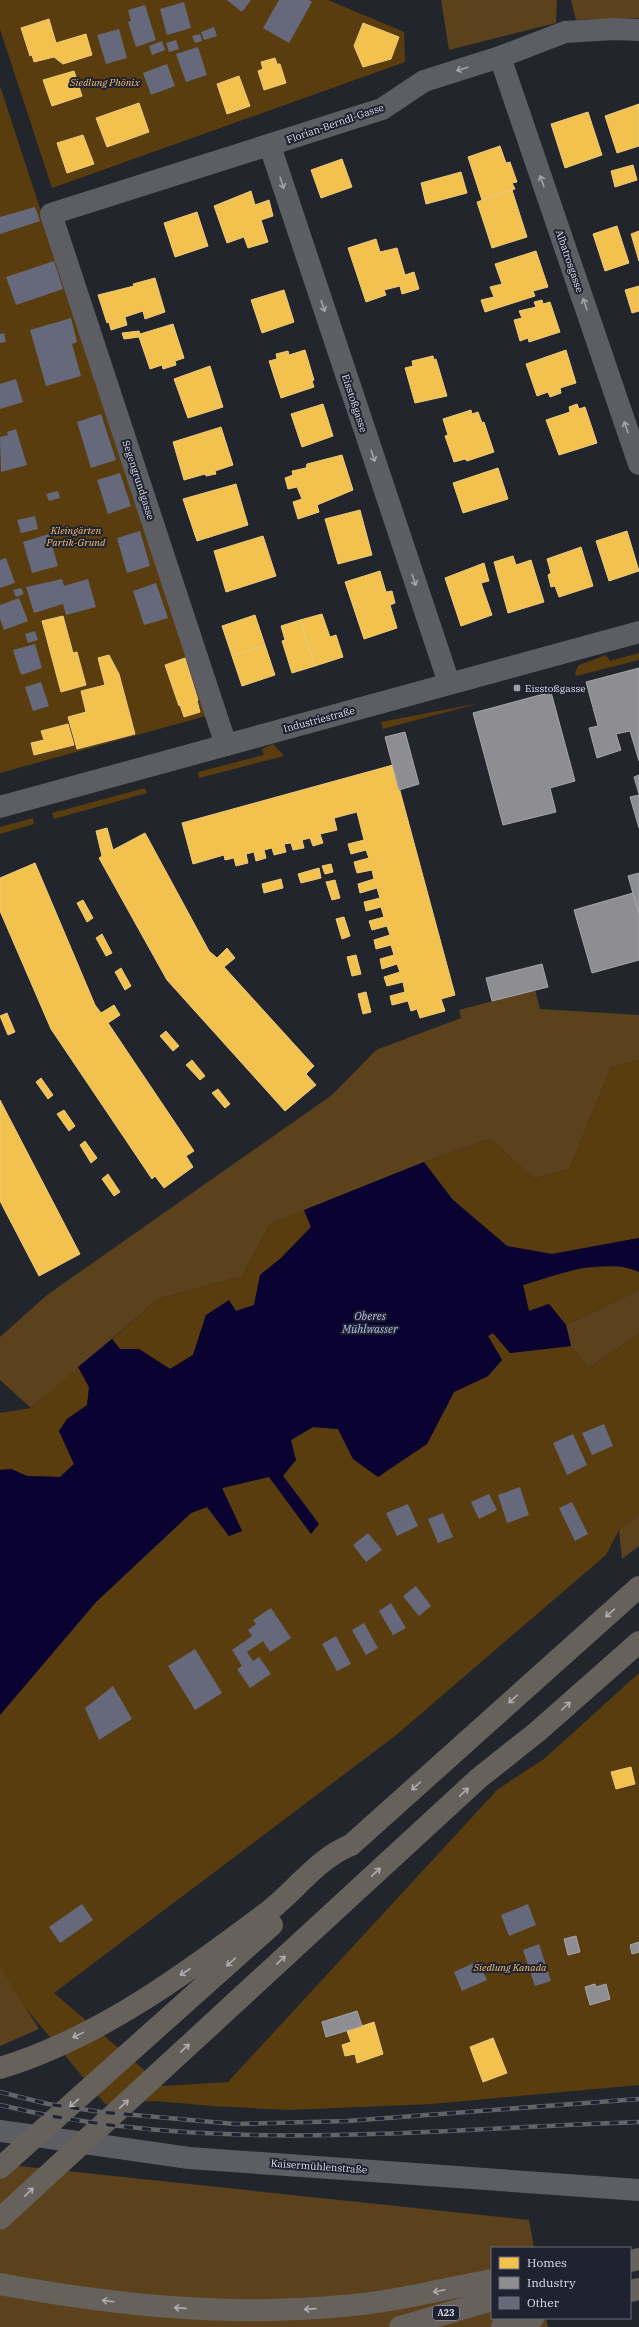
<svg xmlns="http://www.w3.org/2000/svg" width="639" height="2327" font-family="'IBM Plex Serif',serif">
<rect width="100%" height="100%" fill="#23252c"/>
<path fill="#593d0f" d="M0,0h328l76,32 1,30 -353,126 -52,-159z
M0,86l206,630 -206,57z
M639,653v7l-63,16 -1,-4 4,-7 27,-10 4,6z
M480,703l-97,26 -2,-7z
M273,744l11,12 -85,22 -1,-6 66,-17 -2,-6z
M145,788l2,5 -93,26 -2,-6z
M33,818l1,6 -34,10v-7z
M639,1060v178l-87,16 -45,-8 -55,-47 -28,-37 66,-23 44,40 36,-11 41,-101z
M304,1210l7,17 -30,31 -21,17 -6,30 -18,6 -30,4 -13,40 -23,14 -31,-20h-19l-8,-10 46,-40 84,-23 28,-52z
M626,1266l13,6v18l-73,35 -17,-21 -20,7 -6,-26 58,-17z
M493,1333l17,20 61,-7 18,22 50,-34v180l-20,16 -13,25 -211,181 -341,257 109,93 65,-4 270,-293 46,-30 95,-86v412l-207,19 -144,6 -75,-4 -58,-5 -50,3 -98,-119 -7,-13v-257l96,-113 95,-89 16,-6 22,29 13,-5 -20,-43 47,-11 42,56 7,-10 -35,-47 8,-36 22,-13 25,2 15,30 74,-15 27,-52 34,-16 14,-16 -14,-24z
M78,1367l11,20 -2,19 -20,13 -8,12 15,33 -14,13 -33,-1 -16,-7 -11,1v-57l31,-5z"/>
<path fill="#5b421c" d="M441,0h116l-1,23 -107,27z
M571,0h68v18l-63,2z
M535,990l5,19 99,6v45l-28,7 -41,101 -36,11 -44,-40 -66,23 -154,62 -28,52 -84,23 -127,109 -31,-28v-43l47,-42 285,-200 44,-45 85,-32 -2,-8z
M639,1290v44l-50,34 -18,-22 -5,-21z
M639,1514v32l-17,13 -3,-29z
M0,1967l39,62 -39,17z
M0,2164l529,56 5,28h-42v70h54l2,9h-548z"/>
<path fill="#0a0331" d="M424,1162l28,37 55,47 45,8 87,-16v34c-35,-16 -81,2 -116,13l6,26 20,-7 17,21 5,21 -61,7 -17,-20 -5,3 14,24 -14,16 -34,16 -27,52 -49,33 -25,-18 -15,-30 -25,-2 -22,13 5,20 -13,16 36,48 -8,10 -42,-57 -47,11 20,43 -13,5 -22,-29 -16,6 -95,89 -96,113v-245l11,-1 16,7 33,1 14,-13 -15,-33 8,-12 20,-14 2,-18 -11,-20 34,-28 8,10h19l31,20 23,-14 13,-40 23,-15 7,11 18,-6 6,-30 21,-17 30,-31 -7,-17z"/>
<path fill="#f2c14e" stroke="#ecca7c" d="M49,19l7,24 30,-9 6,21 -29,9 -9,-7 -20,5 -2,-7 -2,1 -9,-28z
M363,23l36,14 -8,22 -28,8 -9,-21z
M275,58l2,6h3l6,19 -22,7 -6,-19 5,-2 -2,-7z
M74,71l8,25 -30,10 -9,-26z
M239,76l11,30 -23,8 -10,-30z
M139,103l10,29 -42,15 -11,-29z
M639,104v42l-22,7 -12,-37z
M588,112l14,43 -37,13 -14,-44z
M83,135l11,29 -27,9 -10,-30z
M500,146l6,17 4,-1 7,20 -5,1 3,6 -33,11 -14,-43z
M342,159l10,28 -31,11 -10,-28z
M633,165l4,15 -22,7 -4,-16z
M461,172l6,21 -41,11 -5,-21z
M512,190l15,47 -35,11 -15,-46z
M251,191l4,14 14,-5 4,16 -12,4 7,22 -20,6 -4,-11 -17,6 -13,-37z
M197,212l11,34 -33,11 -11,-34z
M617,226l12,37 -24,8 -12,-37z
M639,231v30l-8,-27z
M376,239l4,13 17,-4 8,27 9,-3 5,17 -17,5 -2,-8 -16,4 2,5 -20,7 -18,-54z
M536,251l12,36 -15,4 2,5 -50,16 -4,-12 13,-3 -4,-10 12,-3 -7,-20z
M155,278l10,34 -20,7 -2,-8 -18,6 2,8 -16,5 -2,-8 -2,1 -9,-28 36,-9 -1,-2z
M639,286v25l-7,2 -7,-23z
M284,290l10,32 -32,11 -11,-33z
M542,300l1,4 7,-2 10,30 -31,10 -1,-4 -8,3 -6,-21 8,-2 -3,-7 17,-4 -2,-5z
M173,324l11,34 -9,3 1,4 -13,4 -1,-4 -12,4 -11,-32 -15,2 -2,-6 17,-2 1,3z
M305,350l9,30 -2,1 2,6 -33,11 -12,-37 8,-2 -1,-5 12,-3 1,4z
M566,350l10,33 -16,5 1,5 -11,4 -2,-5 -11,4 -11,-32z
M433,356l1,4 2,-1 11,37 -32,7 -10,-35 8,-2 -1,-5z
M210,366l13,41 -35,11 -14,-39z
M323,404l10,32 -31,11 -11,-33z
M577,404l2,5 6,-2 12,36 -38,12 -13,-35 24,-8 -1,-5z
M471,410l1,4 6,-2 4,11 2,-1 10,30 -27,9 -2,-2 -11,3 -9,-26 3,-1 -5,-16z
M221,427l12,38 -18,6 1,3 -10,2 -1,-2 -21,6 -11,-38z
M342,455l11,35 -36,15 2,7 -21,7 -5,-17 9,-3 -5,-12 -9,2 -3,-11 8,-3 -1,-4 14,-3 1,-4z
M498,468l10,31 -45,14 -10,-30z
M236,484l12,41 -51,16 -14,-42z
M360,510l12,45 -34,9 -13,-45z
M627,531l12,40 -30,10 -13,-40z
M263,536l13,40 -50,16 -12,-41z
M581,547l12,39 -34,11 -4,-11 -4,1 -3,-12 3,-2 -4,-14z
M513,556l3,9 15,-5 13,42 -36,11 -14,-51z
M484,563l5,18 -8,2 11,32 -31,11 -16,-48z
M380,571l6,21 6,-1 3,12 -5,2 7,23 -33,11 -19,-57z
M322,614l8,23 6,-2 7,22 -28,9 -15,-46z
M255,615l10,30 -33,11 -10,-30z
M63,616l10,37 4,-1 9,33 -25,7 -19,-71z
M300,620l15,46 -23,7 -10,-32 3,-1 -4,-14z
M265,645l10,30 -33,11 -10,-30z
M109,655l10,19 16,60 -58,15 -9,-32 18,-5 -5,-21 24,-6 -7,-27z
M185,658l13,42 -1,1 3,11 -16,5 -4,-12 -1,1 -14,-41z
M68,724l6,21 -40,10 -3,-12 13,-3 -3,-9z
M393,765l62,230 -14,4 4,12 -25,7 -3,-9 -6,2 -3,-10 -16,4 -2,-9 15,-4 -2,-10 -16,4 -3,-9 16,-5 -3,-8 -15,5 -2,-10 14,-4 -3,-10 -15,4 -2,-9 16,-5 -3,-9 -15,4 -3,-9 15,-4 -3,-10 -15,4 -2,-9 16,-4 -3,-10 -17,5 -2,-9 16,-5 -2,-9 -15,3 -3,-11 15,-4 -3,-8 -15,4 -3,-10 16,-4 -7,-28 -23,6 3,12 -17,4 3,9 -10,3 -3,-8 -8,2 2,8 -11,2 -2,-7 -7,1 2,8 -12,3 -2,-7 -8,2 2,8 -10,3 -2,-9 -8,2 2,9 -12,3 -2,-8 -9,2 -1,-5 -31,9 -11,-41z
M107,828l6,22 32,-17 64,118 8,7 10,-10 8,10 -11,9 90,99 -8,8 10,11 -31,26 -118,-131 -68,-122 3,-2 -6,-25z
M35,863l60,142 6,8 13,-8 6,10 -12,8 86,128 -8,5 7,11 -29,21 -9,-12 -3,3 -101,-150 -51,-118v-33z
M331,864l2,8 -8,2 -3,-8z
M319,868l2,10 -20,5 -3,-9z
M281,879l2,9 -19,5 -2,-9z
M335,880l5,18 -8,2 -6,-18z
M83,900l10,18 -6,4 -10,-19z
M344,917l6,19 -8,3 -6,-20z
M102,934l10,19 -6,3 -10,-18z
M356,955l5,19 -9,2 -5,-19z
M121,968l10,18 -6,4 -10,-18z
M366,992l5,20 -8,2 -5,-20z
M7,1013l8,19 -7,3 -8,-19z
M166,1031l13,15 -6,5 -13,-15z
M192,1060l13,16 -5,4 -14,-15z
M41,1078l12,17 -5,4 -12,-17z
M218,1089l12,15 -5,4 -13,-15z
M0,1100l80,154 -41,22 -39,-75z
M64,1110l11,16 -6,5 -12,-17z
M85,1141l12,17 -6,5 -11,-18z
M108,1174l12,18 -6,4 -12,-17z
M631,1767l4,17 -19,5 -5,-17z
M374,2022l9,32 -26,9 -2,-9 -10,2 -3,-11 9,-3 -4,-11z
M493,2038l14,35 -24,9 -13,-35z"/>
<path fill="#8d8d92" stroke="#a5a6ac" d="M639,668v93l-9,-30 -14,3 5,16 -24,8 -8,-30 9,-2 -12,-44z
M551,692l24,89 -25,7 6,24 -53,13 -30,-112z
M405,732l14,52 -20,6 -14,-53z
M639,775v19l-5,-17z
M639,795v33l-9,-31z
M639,873v41l-11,-38z
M633,893l6,21v46l-47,13 -18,-63z
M542,964l6,23 -56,14 -6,-23z
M576,1936l4,16 -12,3 -4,-16z
M639,1942v10l-7,2 -2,-9z
M595,1984l1,3 10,-3 4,15 -20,6 -5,-18z
M357,2011l5,15 -36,11 -4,-15z"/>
<path fill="#66697c" d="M227,0h24l-9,12z
M279,0h30l3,2 -23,41 -26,-15z
M184,2l7,26 -24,7 -7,-26z
M145,5l11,35 -20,7 -8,-25 3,-1 -3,-11z
M214,27l3,9 -13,4 -3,-8z
M119,29l8,29 -21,6 -9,-29z
M200,34l2,7 -7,2 -3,-7z
M176,40l3,9 -10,3 -3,-9z
M162,41l3,9 -13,5 -3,-9z
M198,47l9,28 -21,7 -10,-28z
M167,64l8,22 -24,9 -8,-22z
M35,207l5,14 -40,13v-17z
M54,261l9,28 -47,16 -10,-28z
M71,318l6,24 -5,2 9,32 -35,10 -16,-56z
M4,333l2,9 -6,1v-9z
M16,379l7,23 -23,7v-25z
M101,414l15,46 -25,8 -14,-46z
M16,429l11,36 -26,7 -1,-35 8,-2 -1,-3z
M120,473l11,33 -23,8 -11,-34z
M58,491l2,7 -11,3 -3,-7z
M35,516l3,13 -17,4 -4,-13z
M140,531l10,35 -23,7 -10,-35z
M49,534l9,32 -26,7 -9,-31z
M6,558l9,25 -15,5v-28z
M62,579l2,7 24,-7 8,28 -30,8 -3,-11 -29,9 -8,-26z
M156,583l12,35 -24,7 -11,-34z
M21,588l3,6 -8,3 -3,-7z
M19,598l9,23 -24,9 -4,-11v-14z
M35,631l3,9 -10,3 -3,-9z
M35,644l7,24 -21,7 -8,-25z
M41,682l8,24 -16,5 -8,-24z
M604,1424l9,22 -21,9 -10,-22z
M573,1434l14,31 -20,10 -14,-32z
M520,1487l9,28 -22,8 -9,-28z
M489,1494l8,16 -18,9 -8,-17z
M572,1502l16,32 -13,7 -16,-33z
M408,1504l10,22 -21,10 -11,-23z
M443,1513l10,24 -15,6 -10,-24z
M368,1533l14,17 -16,12 -13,-17z
M416,1586l15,20 -12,10 -16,-20z
M391,1603l15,25 -13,7 -14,-24z
M271,1608l20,30 -21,14 -7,-11 -16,11 6,9 6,-4 12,17 -21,14 -13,-19 5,-3 -10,-16 20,-14 -4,-6 8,-6 -3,-4z
M364,1623l14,25 -12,7 -14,-25z
M336,1636l15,28 -14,7 -15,-27z
M195,1649l27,44 -27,17 -27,-44z
M113,1686l19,33 -33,21 -14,-32z
M82,1904l11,16 -33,23 -11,-16z
M528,1904l8,21 -27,11 -8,-21z
M539,1944l12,37 -16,5 -12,-36z
M478,1961l9,19 -25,11 -8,-19z"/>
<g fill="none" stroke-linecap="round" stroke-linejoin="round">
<path stroke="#5c5e63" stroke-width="22" d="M500,57l139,407
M270,146l179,537
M226,745l-175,-531 331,-105 42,-28 76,-24 65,-25 49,-3 25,1
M0,2131l189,27 450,32"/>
<path stroke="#5c5e63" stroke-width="22" d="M0,807l639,-175"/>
<path stroke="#67615c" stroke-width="22" d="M0,2068c99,-30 187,-95 269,-157 27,-21 49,-53 82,-66l288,-258
M0,2168l272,-243
M0,2219l479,-441 58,-46 102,-90
M630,2261l9,-2
M0,2284c114,21 227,33 343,22 51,-4 99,-17 149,-26
M630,2291l9,-2
M400,2327l92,-27
M502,2327l31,-9"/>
<defs>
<path id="rail" d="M0,2092l48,12 53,8 134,12 112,-3 292,-22
M0,2105c211,51 425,24 639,17"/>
</defs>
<use href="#rail" stroke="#636368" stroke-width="4.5"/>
<use href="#rail" stroke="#1f2230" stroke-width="3" stroke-dasharray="9" stroke-linecap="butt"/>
</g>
<defs><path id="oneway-shaft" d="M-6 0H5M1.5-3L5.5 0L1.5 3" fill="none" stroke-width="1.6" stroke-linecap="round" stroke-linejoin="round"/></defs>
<g stroke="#a3a5ad">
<use href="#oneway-shaft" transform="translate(462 69) rotate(163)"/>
<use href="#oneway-shaft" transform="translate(542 181) rotate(-109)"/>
<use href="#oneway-shaft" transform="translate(282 183) rotate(72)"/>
<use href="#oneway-shaft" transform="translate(585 304) rotate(-109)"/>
<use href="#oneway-shaft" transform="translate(323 306) rotate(72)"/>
<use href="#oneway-shaft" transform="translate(626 427) rotate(-109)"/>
<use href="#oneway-shaft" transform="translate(373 456) rotate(72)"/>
<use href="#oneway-shaft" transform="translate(414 580) rotate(72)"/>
</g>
<g stroke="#aeadb1">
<use href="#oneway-shaft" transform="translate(610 1613) rotate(139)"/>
<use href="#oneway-shaft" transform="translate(513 1699) rotate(138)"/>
<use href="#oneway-shaft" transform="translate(566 1706) rotate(-42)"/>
<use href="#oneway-shaft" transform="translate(416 1786) rotate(138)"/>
<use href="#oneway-shaft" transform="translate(464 1792) rotate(-43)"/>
<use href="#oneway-shaft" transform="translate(376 1872) rotate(-43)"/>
<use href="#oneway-shaft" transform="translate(281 1960) rotate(-43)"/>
<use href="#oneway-shaft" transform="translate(231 1962) rotate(138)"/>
<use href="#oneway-shaft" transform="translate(185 1972) rotate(147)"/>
<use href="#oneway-shaft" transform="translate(78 2035) rotate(154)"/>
<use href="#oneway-shaft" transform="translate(185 2048) rotate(-43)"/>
<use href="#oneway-shaft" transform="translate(74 2103) rotate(139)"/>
<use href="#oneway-shaft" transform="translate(124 2104) rotate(-43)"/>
<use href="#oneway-shaft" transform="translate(29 2192) rotate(-43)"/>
<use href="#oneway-shaft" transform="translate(439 2291) rotate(168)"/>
<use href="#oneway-shaft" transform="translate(108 2301) rotate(-173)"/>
<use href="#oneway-shaft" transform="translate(180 2308) rotate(-176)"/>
<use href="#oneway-shaft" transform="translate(310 2309) rotate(176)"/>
</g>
<rect fill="#9c9ea7" stroke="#1f2230" stroke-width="1.5" x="513" y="684" width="8" height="8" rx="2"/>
<g text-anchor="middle" stroke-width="4" stroke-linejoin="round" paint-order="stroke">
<rect fill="#1f2230" stroke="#a4a6b2" stroke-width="1" x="433" y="2306" width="26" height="14" rx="3"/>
<g font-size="9" font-weight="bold" fill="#dddfe9">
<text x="446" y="2316">A23</text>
</g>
<g font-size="10" font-style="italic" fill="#fabf6c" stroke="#1f2230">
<text x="105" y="86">Siedlung Phönix</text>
<text x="76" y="534">Kleingärten<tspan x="76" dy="12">Partik-Grund</tspan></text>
<text x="510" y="1971">Siedlung Kanada</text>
</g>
<g font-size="10" fill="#dddfe9" stroke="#1f2230">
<text transform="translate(335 123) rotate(-19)" y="4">Florian-Berndl-Gasse</text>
<text transform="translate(570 261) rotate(71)" y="4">Albatrosgasse</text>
<text transform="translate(355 403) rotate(72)" y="4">Eisstoßgasse</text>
<text transform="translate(139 480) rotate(72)" y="4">Segengrundgasse</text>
<text transform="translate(319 719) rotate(-15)" y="4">Industriestraße</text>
<text transform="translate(319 2166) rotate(4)" y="4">Kaisermühlenstraße</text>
</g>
<g font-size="10" fill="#dddfe9" stroke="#1f2230" text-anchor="start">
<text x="525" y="692">Eisstoßgasse</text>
</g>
<g font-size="11" font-style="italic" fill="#bac2ed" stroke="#1f2230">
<text x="370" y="1320">Oberes<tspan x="370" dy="13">Mühlwasser</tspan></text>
</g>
</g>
<rect x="491" y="2247" width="140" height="72" fill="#1f2230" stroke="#6b6e7a"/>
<rect x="499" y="2257" width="20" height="12" fill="#f2c14e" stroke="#6b6e7a"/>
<text x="527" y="2267" font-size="12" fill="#dddfe9">Homes</text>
<rect x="499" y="2277" width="20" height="12" fill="#8d8d92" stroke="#6b6e7a"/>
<text x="527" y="2287" font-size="12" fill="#dddfe9">Industry</text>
<rect x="499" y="2297" width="20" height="12" fill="#66697c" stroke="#6b6e7a"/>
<text x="527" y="2307" font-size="12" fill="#dddfe9">Other</text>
</svg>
